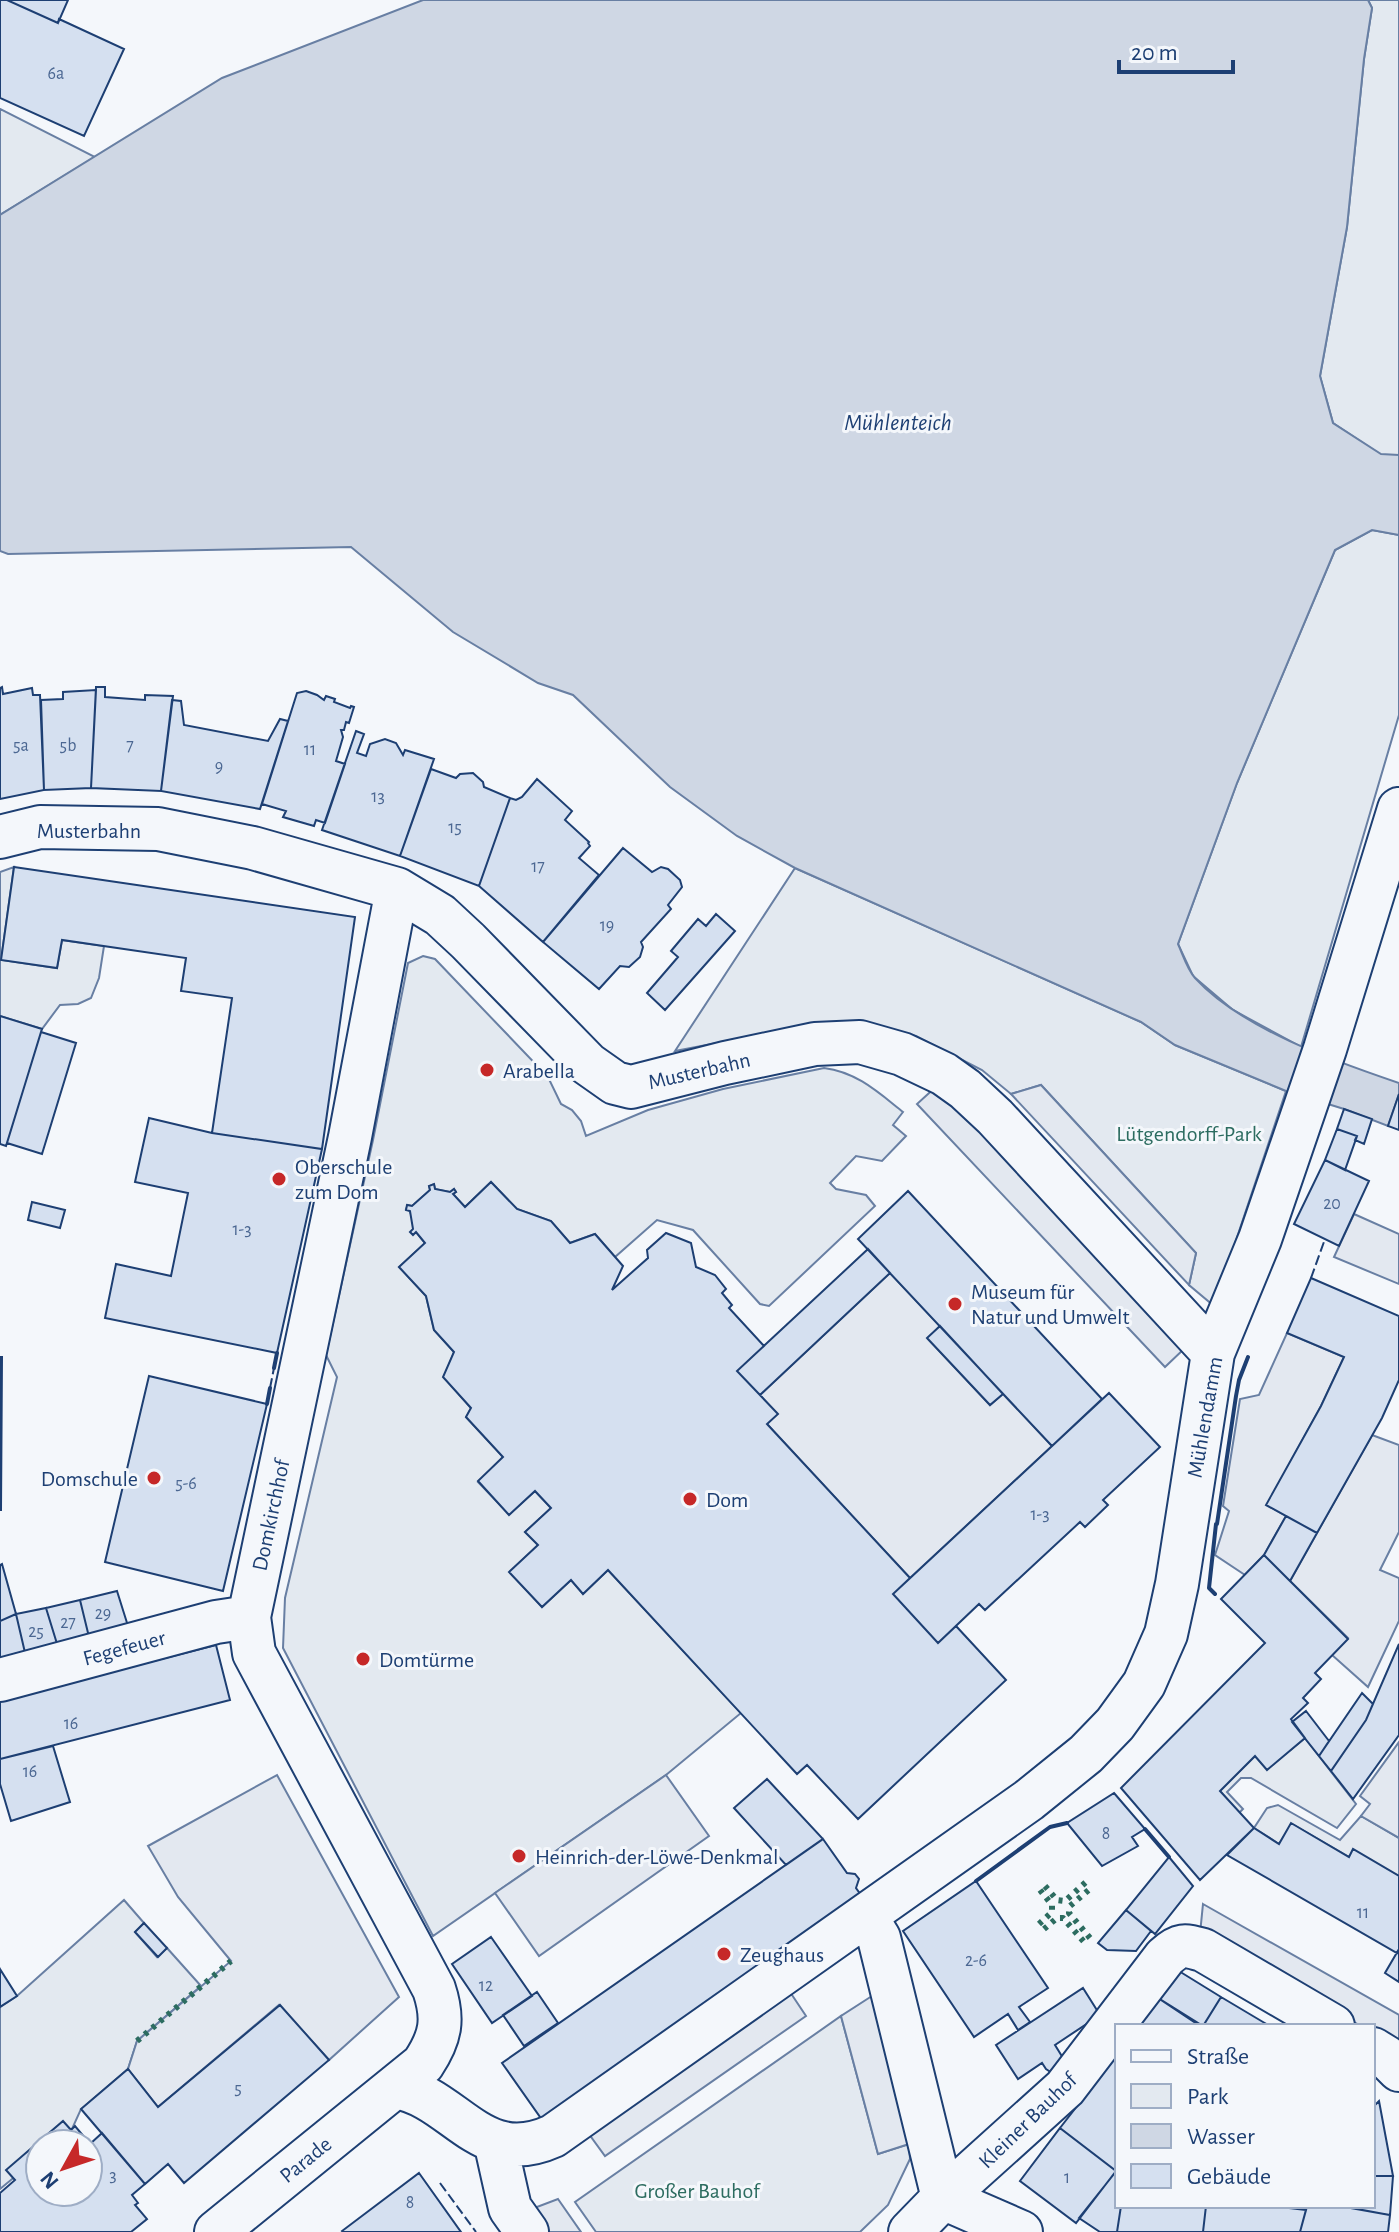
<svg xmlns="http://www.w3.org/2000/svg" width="1399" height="2232" font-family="'Alegreya Sans',sans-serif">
<rect width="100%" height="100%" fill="#f4f7fb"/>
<path fill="#e3e9f0" stroke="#687fa3" stroke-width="2" d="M1368,0h31v455h-18l-48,-32 -13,-47 27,-149 17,-168 8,-51z
M0,109l95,48 -95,58z
M1372,530l27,5v180l-98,332 -68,-37 -40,-34 -15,-32 59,-161 98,-233z
M14,867l-13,93 56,8 5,-28 42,6 -5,32 -8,20 -13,6 -18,1 -18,24 -42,-13v-144z
M795,868l346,154 34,23 111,46 -72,215 -25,-21 7,-32 -155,-168 -30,9 -29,-24 -66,-34 -57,-12h-43l-141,27z
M423,956l12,3 113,118 13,27 11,6 9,11 5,15 62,-26 75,-21 101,-21c33,4 55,25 79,44l-10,13 13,11 -24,25 -26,-5 -26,27 6,6 30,6 9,11 -106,100 -9,-2 -67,-74 -36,-10 -42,37 -20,-23 -25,9 -19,-22 -34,-12 -26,-27 -26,25 -12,-13 3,-2 -2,-3 -4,3 -15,-3 -1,-5 -5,2 1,4 -18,16 -4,-1 -2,4 4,2 6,21 9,11 -26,24 27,29 8,34 20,22 -10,25 27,31 -5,9 37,40 -25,25 31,32 26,-23 16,17 -26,24 13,13 -28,27 32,35 29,-27 12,14 25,-24 133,143 -75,62 -233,161 -150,-288 2,-50 52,-221 -11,-22 47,-215 35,-177z
M1305,1738l51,66 -19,24 -86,-50h-10l-14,14 16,17 -4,4 -19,-22 35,-35 12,13z
M1278,1805l62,35 21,-24 38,22v48l-107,-62 -13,20 -25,-16 13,-20z
M124,1900l20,23 -9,9 22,25 10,-9 34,38 -64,55 -9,28 -47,40 -9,20 -18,15h-14v12l-40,33v-182l17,-11z
M841,2016l37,138 31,-10 1,15 -22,46 -28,27h-264l-21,-30z"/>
<path fill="#e3e8f0" stroke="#687fa3" stroke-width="2" d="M939,1084l247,263 -21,20 -248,-263z
M1041,1085l155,168 -7,32 -178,-191z
M1354,1214l45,20v50l-65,-27z
M890,1273l50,53 -12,13 62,66 13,-11 49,52 -142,132 -143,-154 10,-10 -17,-19z
M1287,1333l57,24 -23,49 -54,99 19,11 -22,39 -19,20 -30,-20 14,-44 -6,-5 17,-107 19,-4z
M1372,1435l27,10v87l-19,38 19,8v43l-31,66 -36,-32 16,-17 -58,-57z
M1399,1742v96l-38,-22 9,-12 -10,-8z
M277,1775l122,222 -70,63 -50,-55 -121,102 -30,-38 9,-28 94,-80 -53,-64 -30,-51z
M666,1775l43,61 -170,120 -44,-63z
M1203,1904l196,111v32l-26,-14v-7h-12l-161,-92z
M788,1989l18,27 -201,140 -19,-26z
M875,1994l34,150 -31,10 -37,-138z
M558,2199l23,33h-36l-16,-22z"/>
<path fill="#cfd7e4" stroke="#687fa3" stroke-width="2" d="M423,0h945l4,8 -8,51 -17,168 -27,149 13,47 48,31 18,1v80l-27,-5 -37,20 -98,233 -59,161c5,11 9,25 17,34 47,51 139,83 204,105v11l-11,32 -44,-17 -58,-18 -111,-46 -34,-23 -346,-154 -58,-32 -67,-49 -97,-92 -35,-12 -85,-51 -102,-85 -343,7 -8,-3v-336l222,-137z"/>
<path fill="#d5e0f0" stroke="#1d3f73" stroke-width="2" fill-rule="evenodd" d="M0,0h7l51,23 1,-4 65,30 -40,87 -84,-38z
M7,0h61l-10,23z
M2,687l1,7 29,-6 1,7h7l4,95 -44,9v-111z
M96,687h9v10l40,3v-5l28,1 -12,95 -70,-3z
M96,690l-5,98 -47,2 -3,-90 22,-1v-7z
M306,691l11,4 7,5 2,-4 9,3 -1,3 16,6 1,-2 3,1 -5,16 -3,-1 -2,8h-3l2,7 -7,24 9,3 -20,59 -9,-3 -2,6 -31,-9 3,-6 -24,-7 35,-111z
M172,700l9,1 3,24 84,16 12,-22 8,2 -28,88 -99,-18z
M356,731l8,3 -7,19 9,3 4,-12 15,-5 11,4 7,12 2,-5 29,9 -34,97 -78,-26z
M431,769l25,9 4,-4 13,-1 10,9 1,5 26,11 -31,88 -79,-30z
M537,779l35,32 -7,9 24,22 -1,1 2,3 -11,12 20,17 -56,67 -64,-56 31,-88 6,2 6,-3z
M623,848l29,24 9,-5 7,2 12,11 2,7 -14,18 3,4 -30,33 2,5 -3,10 -11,10 -9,-1 -21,23 -56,-47z
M14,867l341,50 -33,232 -110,-16 20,-135 -51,-7 5,-33 -124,-18 -5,28 -56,-8z
M716,914l19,17 -70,79 -18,-17 31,-36 -7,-6 27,-32 8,7z
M0,1016l42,13 -36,117 -6,-2z
M41,1032l35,11 -34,111 -35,-11z
M1399,1094v36l-11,-4z
M1344,1109l28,10 -8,25 -9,-4 2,-4 -20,-7z
M149,1118l63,15 110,16 -45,204 -172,-35 11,-54 55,12 17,-83 -53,-11z
M1337,1129l20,7 -12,34 -20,-10z
M1325,1160l44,21 -30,65 -45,-22z
M491,1182l26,27 34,12 19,22 25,-9 28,32 -11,24 36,-32 -1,-8 19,-17 25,10 5,24 19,8 11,14 -4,4 10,12 -3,3 35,38 -27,25 41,43 -11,10 143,154 -17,16 45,49 18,-17 50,54 -148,139 -51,-54 -10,9 -189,-204 -25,24 -12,-14 -29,27 -33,-35 29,-27 -13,-13 26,-24 -16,-17 -26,24 -31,-34 25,-24 -37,-40 5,-9 -28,-31 11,-25 -20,-22 -8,-34 -27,-29 26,-24 -9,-11 -3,3 -3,-3 3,-3 -3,-18 -4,-1 1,-5 5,1 18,-16 -1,-4 5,-2 1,5 15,3 4,-3 2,3 -3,2 12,13z
M908,1191l194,208 -50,47 -194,-207z
M32,1202l33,8 -5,18 -32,-8z
M868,1249l22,24 -130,122 -23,-24z
M1311,1278l88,38v64l-17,38 -65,115 -51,-28 55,-99 23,-49 -57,-24z
M940,1326l63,68 -13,11 -63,-67z
M0,1357h2l-1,153h-1z
M149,1376l118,28 -44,187 -118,-29z
M1109,1393l51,54 -57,53 5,5 -23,22 -5,-5 -95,88 -6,-6 -41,39 -45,-49z
M1286,1516l31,17 -27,48 -26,-26z
M1264,1555l84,84 -33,34 6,6 -18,19 5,5 -17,16 14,19 -38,32 -12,-14 -35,35 34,37 -54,52 -79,-92 144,-145 -44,-44z
M2,1564l14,50 -16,7v-56z
M117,1591l11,35 -39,11 -9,-37z
M80,1600l9,37 -31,10 -12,-39z
M46,1608l12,39 -32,10 -10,-43z
M16,1614l10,43 -26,8v-44z
M1399,1644v91l-46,64 -22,-28 35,-51z
M216,1645l14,55 -230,59v-59z
M1362,1693l11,11 -7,16 -35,51 -12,-15z
M1306,1711l23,30 -10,15 -27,-34z
M53,1746l17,56 -59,19 -11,-37v-25z
M767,1779l56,60 -37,26 -52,-57z
M1114,1793l31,36 -13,8 6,9 -36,20 -35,-43z
M1291,1823l58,34 4,-8 46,27v73l-2,4 -170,-98 27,-27 25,16z
M823,1839l24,34 8,1 4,5 -3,9 10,14 -321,222 -43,-61z
M1169,1857l24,29 -38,48 -29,-24z
M976,1881l72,107 -29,19 11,15 -12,8 -10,-16 -34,23 -71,-106z
M1126,1910l25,21 -15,20 -29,-1 -9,-7z
M144,1923l23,25 -9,9 -23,-25z
M491,1937l41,59 -40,27 -40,-59z
M1399,1949v33l-14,-9z
M1174,1968l47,29 -18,29 -48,-30z
M0,1969l17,27 -17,11z
M1083,1988l17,27 -45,30 8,13 -11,15 -6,-4 -4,-6 -24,16 -22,-34z
M537,1992l21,31 -34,23 -21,-31z
M1155,1996l45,30h-59l-4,-2z
M1221,1997l42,25 7,4h-67z
M280,2005l49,55 -145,123 -16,-19 -23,20 -64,-75 47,-40 30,38z
M1117,2055v114l-1,2 -56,-43z
M1379,2101l14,75h-20v-69z
M63,2121l8,9 4,-4 15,18 12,-11 43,51 -13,11 6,8 -3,2 12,14 -16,13h-131v-39l15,-13 -9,-10zM40,2144h48v48h-48z
M1060,2128l56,43 -40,52 -56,-42z
M419,2173l42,59h-118l-1,-1z
M1114,2174l3,2v30h4l-4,26h-17l-21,-14z
M1373,2176h20l-3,39 -45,-8 28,-1z
M1121,2206h85l-3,26h-86z
M1206,2206h66l34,4 -6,22h-97z
M1307,2206h34l49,9 -2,17h-88z"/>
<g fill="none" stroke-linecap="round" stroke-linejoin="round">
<defs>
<path id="minor" d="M0,837l40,-10 118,2 95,19 144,41 43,26 28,26 120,123 27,19 16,4 94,-24 90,-19 45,-2 42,12 42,20 21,15 30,28 218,236
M0,1680l216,-58 33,-5
M866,1917l13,21 64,260
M1373,2049l13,8 13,13
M395,2087c61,10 85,82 158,49l476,-336 57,-46 29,-30 29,-40 22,-50 11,-50 36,-231 47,-114 65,-190 74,-240
M495,2141l15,67 17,24
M943,2198l78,34
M216,2232l207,-168c18,-27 21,-45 11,-75l-180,-336 -5,-36 101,-480 47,-248
M910,2232l33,-34 122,-110 100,-131c15,-14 20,-12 38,-7l130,76"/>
</defs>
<use href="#minor" stroke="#1d3f73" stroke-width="46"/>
<use href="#minor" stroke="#f4f7fb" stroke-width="42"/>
<path stroke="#2c6c60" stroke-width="6" stroke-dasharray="4 6" stroke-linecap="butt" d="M1045,1886l12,14 8,1 21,-19
M1039,1924l13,-12v-7l-12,-15
M1044,1929l13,-11h6l22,25
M1090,1938l-21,-25 1,-7 21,-18
M137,2041l94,-80"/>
<path stroke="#1d3f73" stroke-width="2" stroke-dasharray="10 4" stroke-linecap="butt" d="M1311,1278l14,-39
M270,1388l4,-20
M440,2183l36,49"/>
<path stroke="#1d3f73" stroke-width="4" d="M274,1368l3,-15
M267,1404l3,-16
M1215,1594l-6,-6 7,-64h1l19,-128 3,-16 9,-23
M1145,1829l24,28
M976,1881l74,-54 17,-4"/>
</g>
<g fill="#c62828" stroke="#f4f7fb" stroke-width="3">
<circle cx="487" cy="1070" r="8"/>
<circle cx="279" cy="1179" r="8"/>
<circle cx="955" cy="1304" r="8"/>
<circle cx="154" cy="1478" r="8"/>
<circle cx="690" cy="1499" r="8"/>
<circle cx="363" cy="1659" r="8"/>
<circle cx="519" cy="1856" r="8"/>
<circle cx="724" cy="1954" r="8"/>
</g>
<g text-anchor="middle" stroke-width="6" stroke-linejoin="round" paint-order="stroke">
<g font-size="18" fill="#4b6792">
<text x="56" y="79">6a</text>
<text x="21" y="751">5a</text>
<text x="68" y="751">5b</text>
<text x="130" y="751">7</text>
<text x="310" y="755">11</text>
<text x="219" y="772">9</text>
<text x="378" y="802">13</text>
<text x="455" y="833">15</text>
<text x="538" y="872">17</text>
<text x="607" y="931">19</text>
<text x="1332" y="1209">20</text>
<text x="242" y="1235">1-3</text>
<text x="186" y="1489">5-6</text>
<text x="1040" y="1520">1-3</text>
<text x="103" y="1619">29</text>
<text x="68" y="1628">27</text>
<text x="36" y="1637">25</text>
<text x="71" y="1729">16</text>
<text x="30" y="1777">16</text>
<text x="1106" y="1839">8</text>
<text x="1363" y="1918">11</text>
<text x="976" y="1966">2-6</text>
<text x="486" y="1991">12</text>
<text x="238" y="2094">5</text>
<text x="113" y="2181">3</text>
<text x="1067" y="2183">1</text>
<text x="410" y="2208">8</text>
</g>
<g font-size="22" fill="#1d3f73" stroke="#f4f7fb">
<text x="89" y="838">Musterbahn</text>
<text transform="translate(699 1070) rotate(-13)" y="8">Musterbahn</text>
<text transform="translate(1204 1417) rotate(-80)" y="8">Mühlendamm</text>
<text transform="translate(270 1515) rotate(-78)" y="8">Domkirchhof</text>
<text transform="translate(124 1647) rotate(-15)" y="8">Fegefeuer</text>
<text transform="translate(1027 2120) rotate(-44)" y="8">Kleiner Bauhof</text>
<text transform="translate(305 2159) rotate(-39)" y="8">Parade</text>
</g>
<g font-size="22" fill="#1d3f73" stroke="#f4f7fb" text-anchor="start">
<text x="503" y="1078">Arabella</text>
<text x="295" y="1174">Oberschule<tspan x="295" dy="25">zum Dom</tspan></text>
<text x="971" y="1299">Museum für<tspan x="971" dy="25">Natur und Umwelt</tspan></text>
<text x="138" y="1486" text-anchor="end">Domschule</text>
<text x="706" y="1507">Dom</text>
<text x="379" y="1667">Domtürme</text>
<text x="535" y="1864">Heinrich-der-Löwe-Denkmal</text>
<text x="740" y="1962">Zeughaus</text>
</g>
<g font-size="22" fill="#2c6c60" stroke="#f4f7fb">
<text x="1189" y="1141">Lütgendorff-Park</text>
<text x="697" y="2198">Großer Bauhof</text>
</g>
<g font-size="24" font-style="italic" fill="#1d3f73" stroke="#f4f7fb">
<text x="898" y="430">Mühlenteich</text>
</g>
</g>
<rect x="1115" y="2024" width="260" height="184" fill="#f4f7fb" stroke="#9eadc5" stroke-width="2"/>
<rect x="1131" y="2050" width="40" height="12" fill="#f4f7fb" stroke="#9eadc5" stroke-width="2"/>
<text x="1187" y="2064" font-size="24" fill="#1d3f73">Straße</text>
<rect x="1131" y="2084" width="40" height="24" fill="#e3e9f0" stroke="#9eadc5" stroke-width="2"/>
<text x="1187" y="2104" font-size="24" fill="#1d3f73">Park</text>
<rect x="1131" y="2124" width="40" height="24" fill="#cfd7e4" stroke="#9eadc5" stroke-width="2"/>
<text x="1187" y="2144" font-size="24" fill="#1d3f73">Wasser</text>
<rect x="1131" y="2164" width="40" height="24" fill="#d5e0f0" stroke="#9eadc5" stroke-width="2"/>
<text x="1187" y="2184" font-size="24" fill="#1d3f73">Gebäude</text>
<g transform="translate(64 2168) rotate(230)"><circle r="38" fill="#f4f7fb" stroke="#9eadc5" stroke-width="2"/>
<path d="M0-6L14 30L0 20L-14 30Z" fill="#c62828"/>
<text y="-12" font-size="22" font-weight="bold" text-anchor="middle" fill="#1d3f73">N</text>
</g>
<path d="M1119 60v12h114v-12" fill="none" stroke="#1d3f73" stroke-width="4"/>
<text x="1131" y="60" font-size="24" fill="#1d3f73" stroke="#f4f7fb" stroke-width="6" paint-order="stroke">20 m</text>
</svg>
